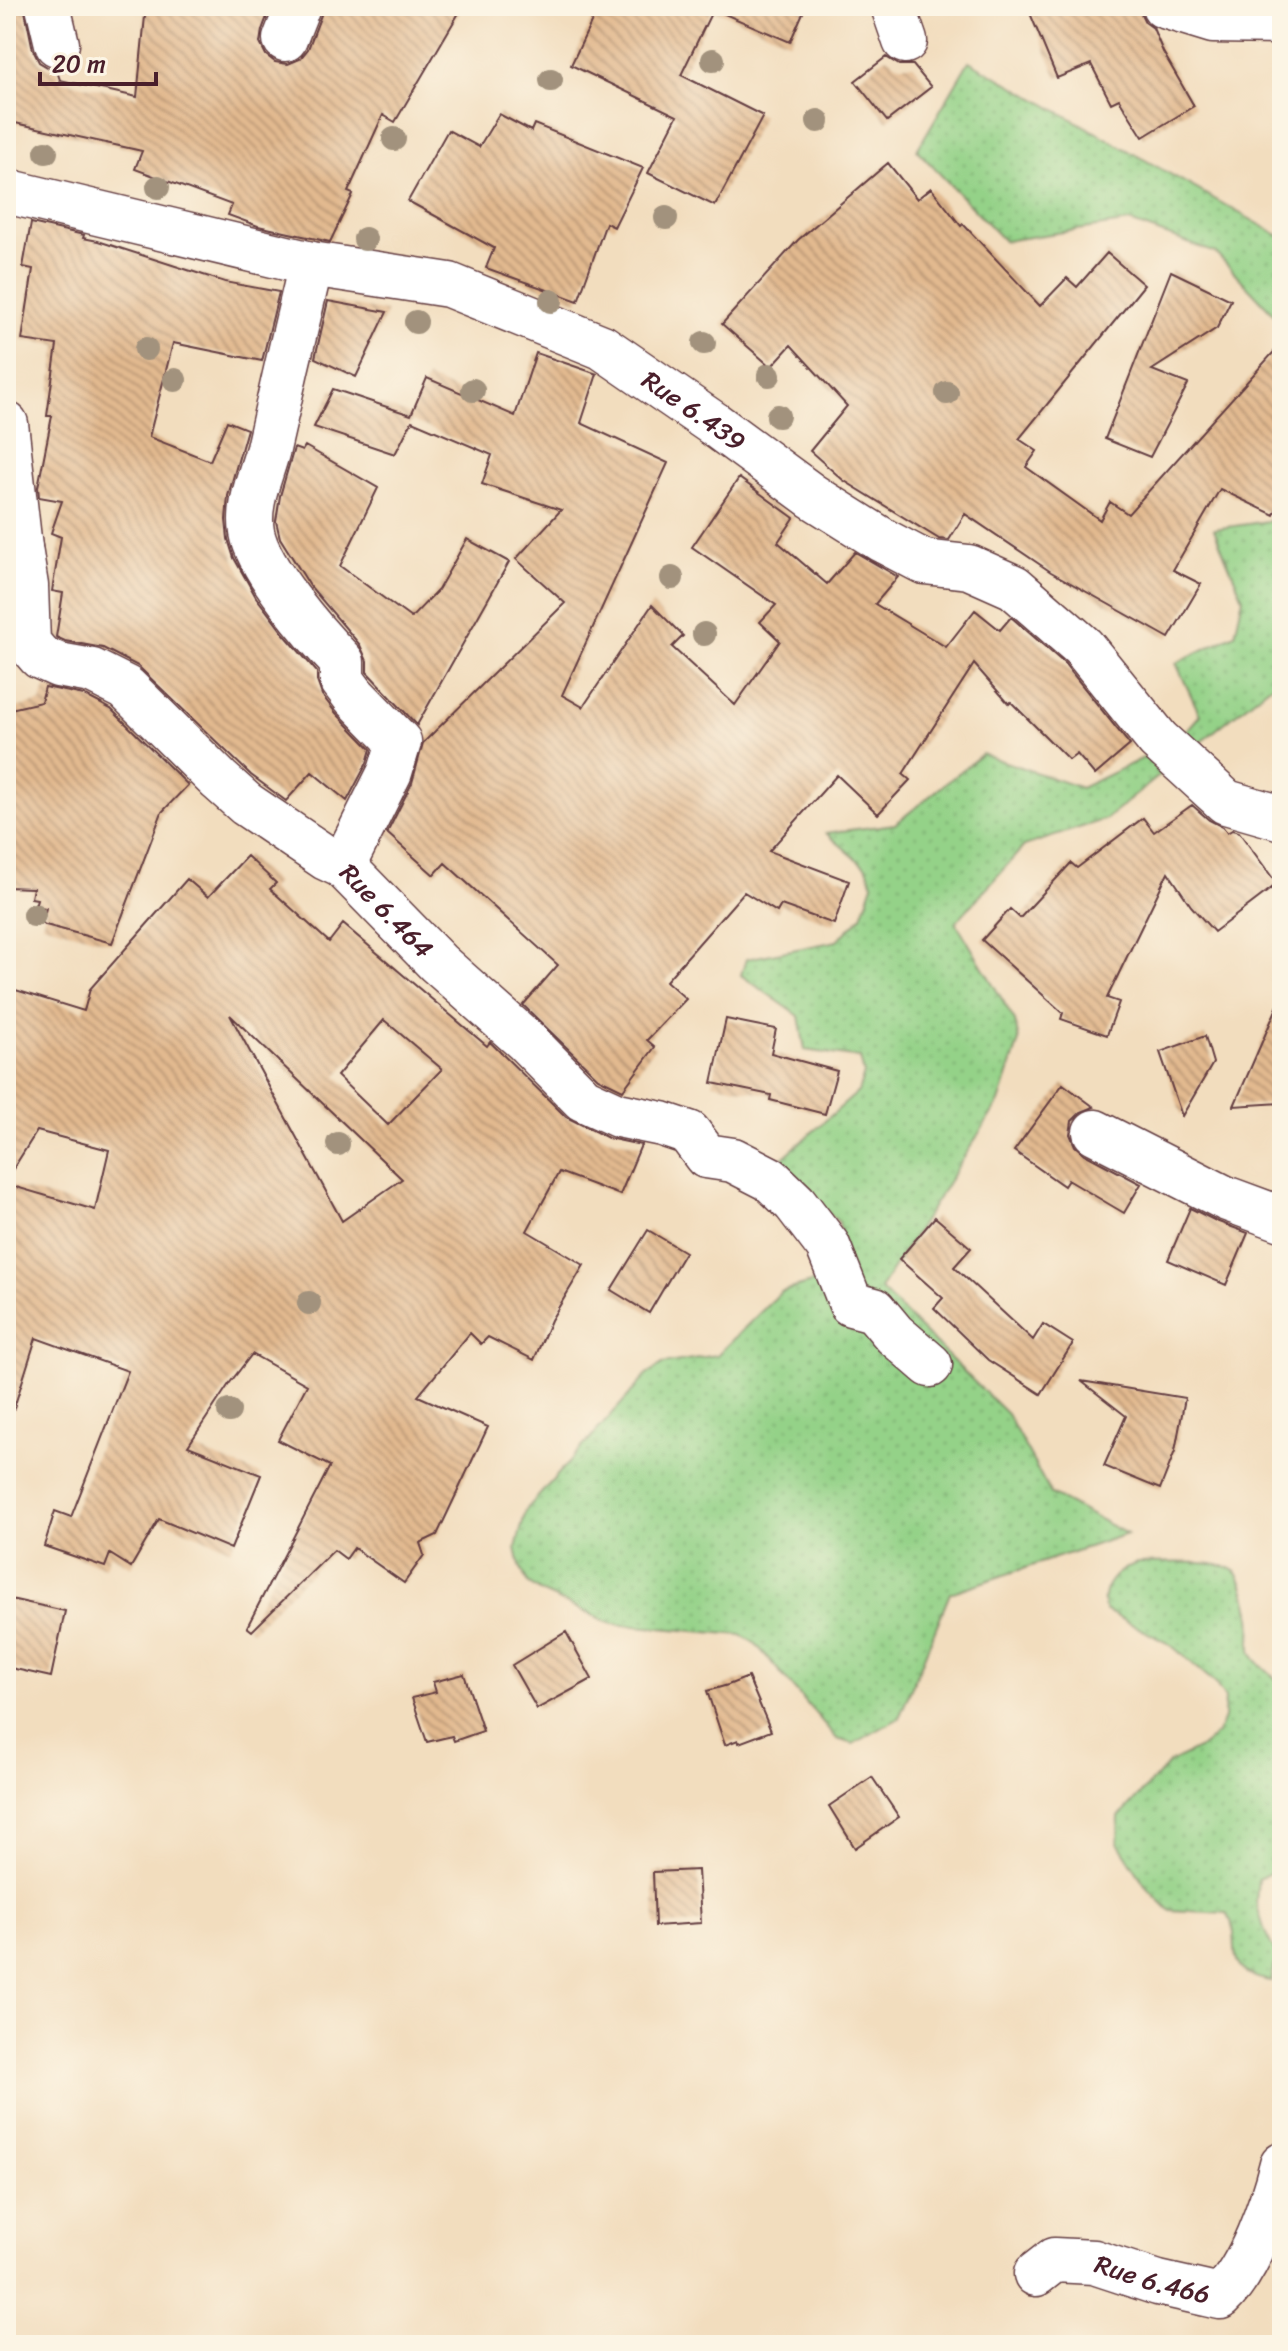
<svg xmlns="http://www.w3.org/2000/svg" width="1288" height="2351" font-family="Sriracha,sans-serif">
<defs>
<pattern id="grass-dots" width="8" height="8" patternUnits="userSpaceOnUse" patternTransform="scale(2)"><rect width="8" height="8" fill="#94d288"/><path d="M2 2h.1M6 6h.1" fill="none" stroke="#81b476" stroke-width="1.8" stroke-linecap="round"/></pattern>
<pattern id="building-back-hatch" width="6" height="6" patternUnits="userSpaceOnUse" patternTransform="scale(2)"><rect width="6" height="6" fill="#e2b98f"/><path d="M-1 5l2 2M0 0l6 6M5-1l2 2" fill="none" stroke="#b99675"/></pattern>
</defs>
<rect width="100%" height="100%" fill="#fcf5e5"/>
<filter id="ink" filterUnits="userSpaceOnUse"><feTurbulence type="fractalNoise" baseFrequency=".0125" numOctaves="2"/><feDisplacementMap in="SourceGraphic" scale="16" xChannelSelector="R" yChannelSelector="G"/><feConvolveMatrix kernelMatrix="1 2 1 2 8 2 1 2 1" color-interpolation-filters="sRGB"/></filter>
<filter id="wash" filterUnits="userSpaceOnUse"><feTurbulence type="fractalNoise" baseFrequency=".006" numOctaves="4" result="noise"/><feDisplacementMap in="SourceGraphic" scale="32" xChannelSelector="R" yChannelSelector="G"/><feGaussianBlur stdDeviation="1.8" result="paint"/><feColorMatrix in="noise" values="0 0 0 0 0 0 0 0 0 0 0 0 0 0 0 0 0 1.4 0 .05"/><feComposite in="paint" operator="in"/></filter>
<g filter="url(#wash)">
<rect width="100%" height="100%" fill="#f2ddbe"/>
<path fill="url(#grass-dots)" stroke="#6f785a" stroke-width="2" d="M969,61l313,176v86l-66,-70 -86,-31 -126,19 -87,-91z
M1282,519v162l-12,5 -164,133 -82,27 -68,76 59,99 4,20 -20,61 -119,187 127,125 44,80 76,40 -177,59 -51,125 -46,26 -16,-5 -81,-95 -15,-9 -129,-11 -69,-31 -15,-10 -8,-17 -4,-18 10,-38 122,-136 14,-10 55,-9 64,-63 50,-15 18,-2 -10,-53 -55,-44 -6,-16 80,-70 6,-18 -4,-16 -55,-8 -6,-34 -58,-41 5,-16 91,-18 25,-25 11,-32 -6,-16 -41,-35 69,-9 87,-70 99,34 96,-46 23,-27 -24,-52 59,-29 8,-36 -29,-69z
M1137,1563c20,0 85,-4 98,8 8,7 14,35 16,46 2,11 -2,31 1,37 6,11 20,21 30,30v183l-24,12 -2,23 9,30 12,24 -6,25c-55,-9 -25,-38 -44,-68l-58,-3 -21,-21 -30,-46 1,-26 50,-54 31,-15 17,-14 7,-16 1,-20 -10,-15 -44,-38 -66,-35c-6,-24 11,-39 32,-47z"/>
<g id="blocks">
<path fill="url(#building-back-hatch)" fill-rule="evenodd" d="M6,6h18l9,44 6,12 10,6h7l4,12 77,17 9,-91h125l-9,24 -2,13 6,12 9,7 13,2 12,-5 8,-10 13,-34 1,-9h141l-68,116 -12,-7 -35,77 5,2 -23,48 -72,-16 -30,-11 4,-10 -97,-36 7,-18 -136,-30z
M599,6h207l-16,36 -77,-33 -32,66 82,41 -48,90 -67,-33 29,-57 -106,-51z
M1027,6h113v6l5,10 8,6 10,24 31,54 -51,31 -24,-38 -8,4 -20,-39 -34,14z
M886,57l13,8h14l18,22 -44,34 -32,-40z
M499,114l32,17 3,-7 109,44 -29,59 -8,-4 -28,78 -92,-33 8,-20 -86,-47 40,-71 31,17z
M888,163l29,36 14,-11 30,38 2,-2 77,82 27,-28 10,9 30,-34 37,32 -125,154 18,12 -11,16 74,53 10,-18 18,12 154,-171v155l-8,17 -54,-26 -47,81 28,14 -32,54 -118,-66 -86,-58 -16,26 -10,-1 -96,-59 -33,-29 37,-45 -56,-61 -20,22 -49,-43 76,-84z
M31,223l53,12 -1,3 15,3 127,41 54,10 -17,69 -89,-18 -24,94 61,24 17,-40 20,8 -19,67 -2,24 2,19 6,19 22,39 28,37 33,38v9l5,14 14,18 35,36 -4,14 -20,38 -35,-29 -26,29 -35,-26 -113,-109 -35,-18 -38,-7 -9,-4 7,-44 -11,-2 9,-54 -10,-4 11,-32 -23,-4 -1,-10 14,-71h-5l10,-71 -35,-5 11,-71 -10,-2z
M1171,271l60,29 -14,28 -65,42 36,14 -38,73 -45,-18z
M328,301l59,11 -31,65 -41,-19z
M536,353l61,21 -16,49 87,40 -106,232 21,12 69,-102 31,31 -11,11 63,58 45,-64 -20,-19 16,-17 -84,-58 47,-69 55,40 -16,24 49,42 28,-32 43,25 -23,27 71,43 29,-37 25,20 11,-13 54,47 65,81 -35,30 -18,-21 -8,6 -58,-58 -2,2 -35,-40 -71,110 7,6 -32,34 -41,-39 -68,76 80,30 -15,43 -53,-19 -4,7 -33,-20 -78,89 20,18 -39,41 8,7 -32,43 -25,-12 -75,-73 35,-40 -113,-102 -11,12 -47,-42 25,-50 11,-40 142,-140 -49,-44 45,-49 -79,-26 10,-29 -80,-34 -17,33 -81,-27 19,-38 78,26 16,-37 88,38z
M305,446l73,42 -38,78 71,52 27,-28 29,-51 42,23 -92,163 -50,-53v-11l-7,-16 -50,-59 -30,-48 -4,-17 4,-25 14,-48 8,3z
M45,687l39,8 27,14 77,76 -26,27 -50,131 -70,-19 4,-16 -11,-2 2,-7 -6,-1 2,-10 -27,-1v-177l35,-8z
M1192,805l17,15 14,7 4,6 5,-3 7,2 38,52 -63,48 -23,-26 -23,-34 -61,126 12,4 -12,33 -46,-16 2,-6 -81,-73 28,-31 10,9 51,-55 6,5 66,-50 11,14z
M247,856l29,27 -6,6 59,53 14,-18 144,122 3,-4 76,75 42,21 33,7 -21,50 -61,-23 -32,59 57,34 -33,55 -17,40 -46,-23 -7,7 -11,-11 -52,63 70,31 -51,108 -17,8 4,12 -20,28 -50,-35 -8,11 -12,-9 -82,81 -5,-4 83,-161 -52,-26 29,-55 -55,-31 -23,30 -41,62 73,29 -30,74 -72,-30 -28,48 -21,-13 -5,13 -61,-21 11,-35 16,6 57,-146 -92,-33 -23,73 -7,-1v-226l89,26 14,-60 -72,-19 -31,49v-193l78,24 6,-22 97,-110 21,18zM230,1015l172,164 -60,42zM384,1020l58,49 -54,56 -51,-49z
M1282,996v107l-48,3z
M726,1019l50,10 -5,24 66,18 -12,43 -55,-14 1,-5 -59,-12z
M1205,1036l8,27 -31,53 -22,-64z
M1063,1084l31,23 -13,5 -9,9 -2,13 5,12 9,8 57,30 -17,29 -56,-33 -4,6 -50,-35z
M1190,1208l26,13 32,12 -22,52 -58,-25z
M935,1217l36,31 -17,19 79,73 10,-16 30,19 -32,51 -53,-34 -54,-52 9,-10 -44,-39z
M648,1230l37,22 -36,61 -38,-23z
M1081,1381l104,17 -10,53 -15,38 -56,-23 22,-50z
M6,1598l59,13 -14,66 -45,-10z
M566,1632l26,47 -55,30 -25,-44z
M464,1674l19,57 -29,10 -2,-5 -25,6 -15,-44 24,-6 -3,-10z
M748,1677l23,54 -32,12 -1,-3 -13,5 -18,-54 21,-6z
M872,1777l27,40 -44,31 -26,-42z
M698,1870l3,53 -46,3 -2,-54z"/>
</g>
</g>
<g filter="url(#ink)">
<use href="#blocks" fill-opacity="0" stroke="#633c41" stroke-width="2"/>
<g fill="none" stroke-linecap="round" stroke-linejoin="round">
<defs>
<g id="minor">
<path d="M48,6l9,38"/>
<path d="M893,6l12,35"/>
<path d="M1164,6l49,15 69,1"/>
<path d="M285,39l13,-33"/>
<path id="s1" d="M6,191l305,73 138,21 153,62 112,77 98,72 70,44 42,22 45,5 45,20 69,60 75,93 68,62 56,16"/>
<path id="s2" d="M311,264c-15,62 -29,123 -43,185 -7,27 -21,54 -16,83 6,37 64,103 90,130v18l12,16 45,46 -9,30 -47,94 95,97 88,78 57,58 35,16 44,9 27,9 17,23 27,4 37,19 25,24 33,43 23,58 23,6 20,24 36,31"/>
<path d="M6,424l14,124 -14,8"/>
<path d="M20,548l6,38 2,57 12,14 18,8 34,6 34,17 93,92 27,24 80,54 17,8"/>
<path d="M1095,1132l130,66 57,21"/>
<path id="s3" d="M1036,2274l18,-14 40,2 64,21 62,14c30,-28 52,-93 62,-133"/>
</g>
</defs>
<use href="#minor" stroke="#633c41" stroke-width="47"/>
<use href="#minor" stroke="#fff" stroke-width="44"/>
</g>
<g fill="#a2927d">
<circle cx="713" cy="60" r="12"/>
<circle cx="551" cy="80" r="12"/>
<circle cx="818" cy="121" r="12"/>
<circle cx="394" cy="139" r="12"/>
<circle cx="46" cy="152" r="12"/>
<circle cx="158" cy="187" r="12"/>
<circle cx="666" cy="218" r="12"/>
<circle cx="365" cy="239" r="12"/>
<circle cx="551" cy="301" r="12"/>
<circle cx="416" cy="322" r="12"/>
<circle cx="704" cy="343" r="12"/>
<circle cx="146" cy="349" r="12"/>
<circle cx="769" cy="375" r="12"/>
<circle cx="175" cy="380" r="12"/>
<circle cx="473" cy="390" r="12"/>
<circle cx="947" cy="393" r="12"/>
<circle cx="778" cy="416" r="12"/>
<circle cx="672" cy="578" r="12"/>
<circle cx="704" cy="634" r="12"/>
<circle cx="34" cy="915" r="12"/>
<circle cx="338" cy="1144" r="12"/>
<circle cx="309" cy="1303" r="12"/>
<circle cx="229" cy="1411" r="12"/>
</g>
</g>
<g text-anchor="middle" stroke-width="7" stroke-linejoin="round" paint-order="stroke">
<g font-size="26" fill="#4a1f2b" stroke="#fcf5e5">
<text dy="9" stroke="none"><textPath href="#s1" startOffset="730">Rue 6.439</textPath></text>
<text dy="9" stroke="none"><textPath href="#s2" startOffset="736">Rue 6.464</textPath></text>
<text dy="9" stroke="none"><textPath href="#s3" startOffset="124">Rue 6.466</textPath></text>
</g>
</g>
<rect width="1288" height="2351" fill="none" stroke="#fcf5e5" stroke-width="32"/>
<path d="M40 72v12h116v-12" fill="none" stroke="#4a1f2b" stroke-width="4"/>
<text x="52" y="72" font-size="24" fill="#4a1f2b" stroke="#fcf5e5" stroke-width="6" paint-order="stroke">20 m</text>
</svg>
